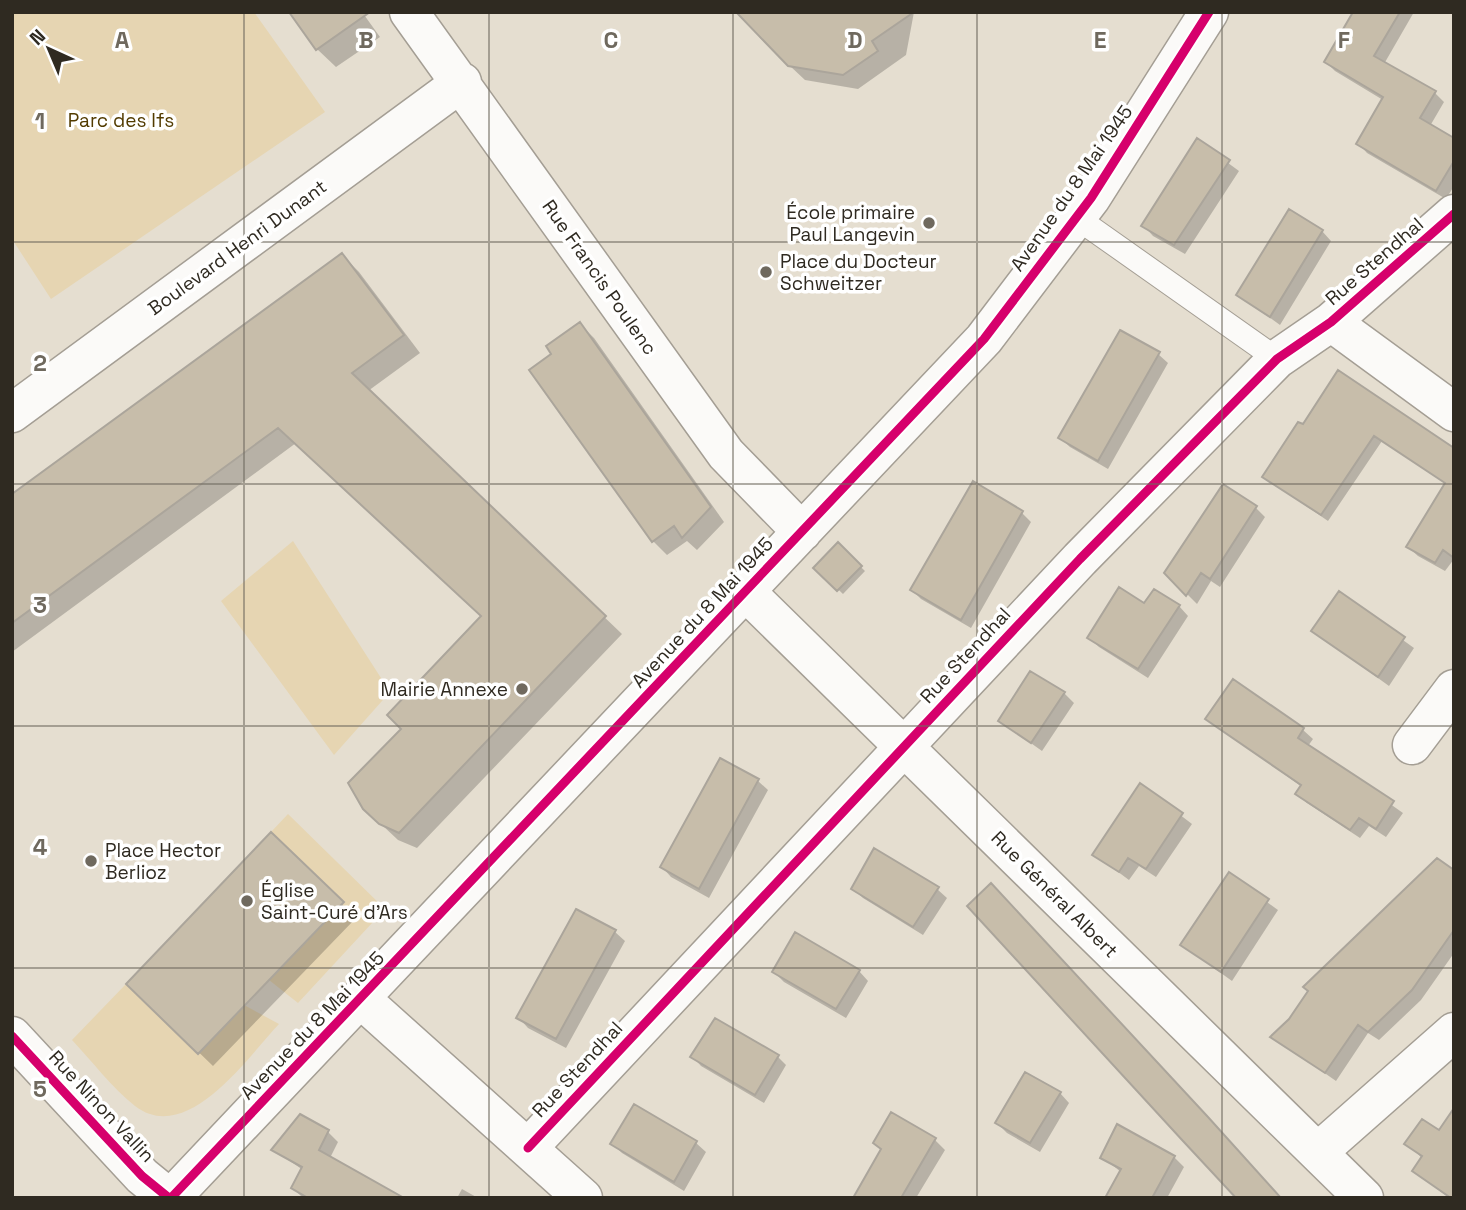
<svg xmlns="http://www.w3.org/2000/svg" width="1466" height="1210" font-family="'Space Grotesk',sans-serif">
<rect width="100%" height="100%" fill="#e5ded0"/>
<path fill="#e6d5b2" d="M12,12h242l71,100 -274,187 -39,-60z
M293,541l97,151 -56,63 -113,-154z
M288,814l97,95 -87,94 -29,-23 2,-148z
M126,984l72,69 46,-48 35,19c-32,34 -92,122 -144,82 -23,-18 -43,-45 -63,-66z"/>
<path fill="#0003" d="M362,12l18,25 -44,30 -19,-18z
M742,12h172l-8,43 -48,34 -53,-9 -45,-42z
M1355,12h59l-30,52 51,29 9,9 -14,24 24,14v46l-8,13 -79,-46 -9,-10 25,-43 -48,-29 -9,-9z
M1198,141l41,30 -54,83 -32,-18 -9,-10z
M1322,231l9,10 -51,84 -42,-30z
M342,255l17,17 61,81 -52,38 254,243 -205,214 -19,-8 -34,-32 39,-79 80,-112 -187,-174 -284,209v-155z
M580,324l14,14 130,184 -27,28 -10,-9 -20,14 -14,-14 -122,-171 23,-16z
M1158,354l10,9 -60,106 -38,-22 -10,-9z
M1339,373l115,78v108l-9,12 -27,-15 -10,-9 39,-63 -65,-43 -54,80 -64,-44z
M973,483l49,30 9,9 -60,106 -50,-29 -9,-9z
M1255,507l10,10 -45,70 -9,-6 -14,23 -31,-31z
M838,545l27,26 -22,23 -27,-26z
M1339,594l75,54 -25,38 -76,-55z
M1179,606l9,10 -40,62 -49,-31 -10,-10z
M1233,682l70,48 10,9 -5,7 95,67 -17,24 -17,-11 -9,12 -53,-35 -10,-9 5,-7 -94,-68z
M1064,693l10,10 -32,48 -42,-30z
M721,761l37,20 10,9 -59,108 -38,-21 -9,-10z
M1141,785l51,39 -36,53 -17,-11 -10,14 -35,-26z
M271,835l85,83 -143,148 -85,-82z
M1454,867v86l-33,47 -42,40 -11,-7 -32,48 -63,-44z
M1230,875l48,35 -46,71 -50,-36z
M853,888l84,1 10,9 -24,37 -60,-37z
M576,911l39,21 10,9 -59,107 -38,-20 -9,-10z
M859,971l9,10 -22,37 -62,-36 -10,-10z
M693,1057h85l8,8 -22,38 -63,-37z
M1060,1093l9,10 -29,49 -33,-19 -10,-10z
M634,1106l62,37 10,9 -22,39 -62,-38 -10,-10z
M891,1114l44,26 10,10 -29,48h-46z
M301,1116l27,16 10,10 -8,16 58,40h-85l-10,-10 10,-18 -29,-20z
M1423,1121l31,77h-5l-35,-27 8,-13 -15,-14z
M1102,1157h72l10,10 -17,31h-60l14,-26z
M462,1189l16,9h-21z"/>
<path fill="#c7bdaa" stroke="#aba59b" stroke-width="2" d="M289,12h81l-54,38z
M736,12h178l-42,29 6,10 -35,24 -55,-9z
M1353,12h47l-26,44 62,35 -16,27 34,20v23l-18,30 -80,-47 27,-47 -59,-35z
M1197,138l33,22 -56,85 -33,-19z
M1289,209l34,21 -53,87 -34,-22z
M342,253l62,82 -52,38 254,243 -207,217 -20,-9 -16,-15 -15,-26 53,-54 -14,-14 94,-99 -203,-188 -266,195v-129z
M580,322l131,185 -29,31 -8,-12 -22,16 -123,-172 22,-16 -5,-8z
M1120,330l40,22 -62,109 -40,-23z
M1338,370l116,78v110l-11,-8 -8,13 -29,-16 39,-64 -71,-47 -53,79 -59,-38 36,-55 5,2z
M973,481l50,30 -62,109 -51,-30z
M1223,484l34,22 -47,73 -9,-6 -15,23 -22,-23z
M838,542l24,24 -25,25 -24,-23z
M1119,587l25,16 10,-14 26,16 -42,64 -51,-31z
M1339,591l66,46 -27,40 -67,-46z
M1030,671l35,21 -34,51 -33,-22z
M1233,679l71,49 -6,10 96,63 -18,28 -17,-11 -9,12 -55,-36 6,-9 -96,-66z
M720,758l39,21 -60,110 -39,-22z
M1140,783l43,30 -37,56 -18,-11 -9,14 -27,-17z
M271,832l73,70 -146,152 -72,-70z
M874,848l65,39 -26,40 -62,-38z
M1437,858l17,12v60l-42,60 -44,42 -10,-7 -33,48 -55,-36 19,-18 19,-28 -5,-4z
M1229,872l40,27 -48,73 -41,-27z
M991,883l217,234 73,81h-45l-53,-57 -216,-235z
M576,909l40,21 -60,109 -40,-21z
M795,932l65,38 -24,39 -64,-37z
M715,1018l64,37 -24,40 -65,-38z
M1025,1072l36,20 -31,51 -35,-20z
M634,1104l63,37 -23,41 -64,-38z
M1454,1108v90h-3l-39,-27 10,-15 -18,-12 18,-25 17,11z
M891,1112l45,26 -35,60h-48l28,-49 -8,-6z
M300,1114l29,16 -10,20 85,48h-96l-17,-10 11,-21 -31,-17z
M1117,1124l58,32 -23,42h-47l16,-29 -21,-11z"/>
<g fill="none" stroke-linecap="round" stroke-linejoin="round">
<defs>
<path id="lane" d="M1077,218l200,141"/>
<path id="street" d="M409,12l317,442 76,78
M1331,322l123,90
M12,413l450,-331
M745,591l619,607
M1412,745l42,-56
M361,999l222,199
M12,1036l130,140 27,22
M528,1148l552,-589 197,-200 54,-37 123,-108
M1318,1152l136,-120
M171,1198l813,-859 107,-141 118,-186"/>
</defs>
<use href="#lane" stroke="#a49e94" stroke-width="25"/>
<use href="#street" stroke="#a49e94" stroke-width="41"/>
<use href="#lane" stroke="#fbfaf8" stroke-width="23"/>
<use href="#street" stroke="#fbfaf8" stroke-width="38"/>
<defs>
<path id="cycleway" d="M12,1036l130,140 27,22
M528,1148l552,-589 197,-200 54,-37 123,-108
M171,1198l813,-859 107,-141 118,-186"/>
</defs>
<use href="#cycleway" stroke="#fff" stroke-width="13"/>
<use href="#cycleway" stroke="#d6006c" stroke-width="9"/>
</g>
<path fill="none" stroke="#6f695e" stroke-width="2" stroke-opacity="0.55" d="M244,12v1186M489,12v1186M733,12v1186M977,12v1186M1222,12v1186M12,242h1442M12,484h1442M12,726h1442M12,968h1442"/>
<g fill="#6f695e" stroke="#fff" stroke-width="2.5">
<circle cx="929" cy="223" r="7"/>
<circle cx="766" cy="272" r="7"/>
<circle cx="522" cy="689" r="7"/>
<circle cx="91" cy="861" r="7"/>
<circle cx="247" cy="901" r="7"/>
</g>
<g text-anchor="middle" stroke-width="7" stroke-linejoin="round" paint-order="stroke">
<g font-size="19" fill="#523b00" stroke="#fff">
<text x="121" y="127">Parc des Ifs</text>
</g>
<g font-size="19" fill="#2f2a21" stroke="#fff">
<text transform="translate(1071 188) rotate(-55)" y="7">Avenue du 8 Mai 1945</text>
<text transform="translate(237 247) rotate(-36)" y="7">Boulevard Henri Dunant</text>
<text transform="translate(1374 261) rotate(-41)" y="7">Rue Stendhal</text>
<text transform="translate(600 277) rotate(55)" y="7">Rue Francis Poulenc</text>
<text transform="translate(702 612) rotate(-47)" y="7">Avenue du 8 Mai 1945</text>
<text transform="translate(965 655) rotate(-47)" y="7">Rue Stendhal</text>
<text transform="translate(1055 894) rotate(45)" y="7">Rue Général Albert</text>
<text transform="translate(312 1025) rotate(-46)" y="7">Avenue du 8 Mai 1945</text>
<text transform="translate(577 1069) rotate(-47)" y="7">Rue Stendhal</text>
<text transform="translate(102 1106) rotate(47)" y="7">Rue Ninon Vallin</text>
</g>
<g font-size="19" fill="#2f2a21" stroke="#fff" text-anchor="start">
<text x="915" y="219" text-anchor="end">École primaire<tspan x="915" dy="22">Paul Langevin</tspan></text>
<text x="780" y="268">Place du Docteur<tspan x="780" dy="22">Schweitzer</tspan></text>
<text x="508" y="696" text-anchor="end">Mairie Annexe</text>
<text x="105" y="857">Place Hector<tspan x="105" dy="22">Berlioz</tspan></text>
<text x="261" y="897">Église<tspan x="261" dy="22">Saint-Curé d'Ars</tspan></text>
</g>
</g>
<g font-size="23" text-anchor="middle" font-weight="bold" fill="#6f695e" stroke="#fff" stroke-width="7" stroke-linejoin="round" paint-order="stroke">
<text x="122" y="48">A</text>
<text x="366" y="48">B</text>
<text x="611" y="48">C</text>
<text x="855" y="48">D</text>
<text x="1100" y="48">E</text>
<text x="1344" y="48">F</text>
<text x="40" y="129">1</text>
<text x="40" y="371">2</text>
<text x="40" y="613">3</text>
<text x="40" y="855">4</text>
<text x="40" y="1097">5</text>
</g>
<rect width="1466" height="1210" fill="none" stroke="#2f2a21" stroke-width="28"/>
<g transform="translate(49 49) rotate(316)" stroke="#ffffff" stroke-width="5" paint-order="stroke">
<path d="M0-5L12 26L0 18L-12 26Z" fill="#2f2a21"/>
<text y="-10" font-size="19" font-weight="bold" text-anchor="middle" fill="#2f2a21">N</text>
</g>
</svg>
